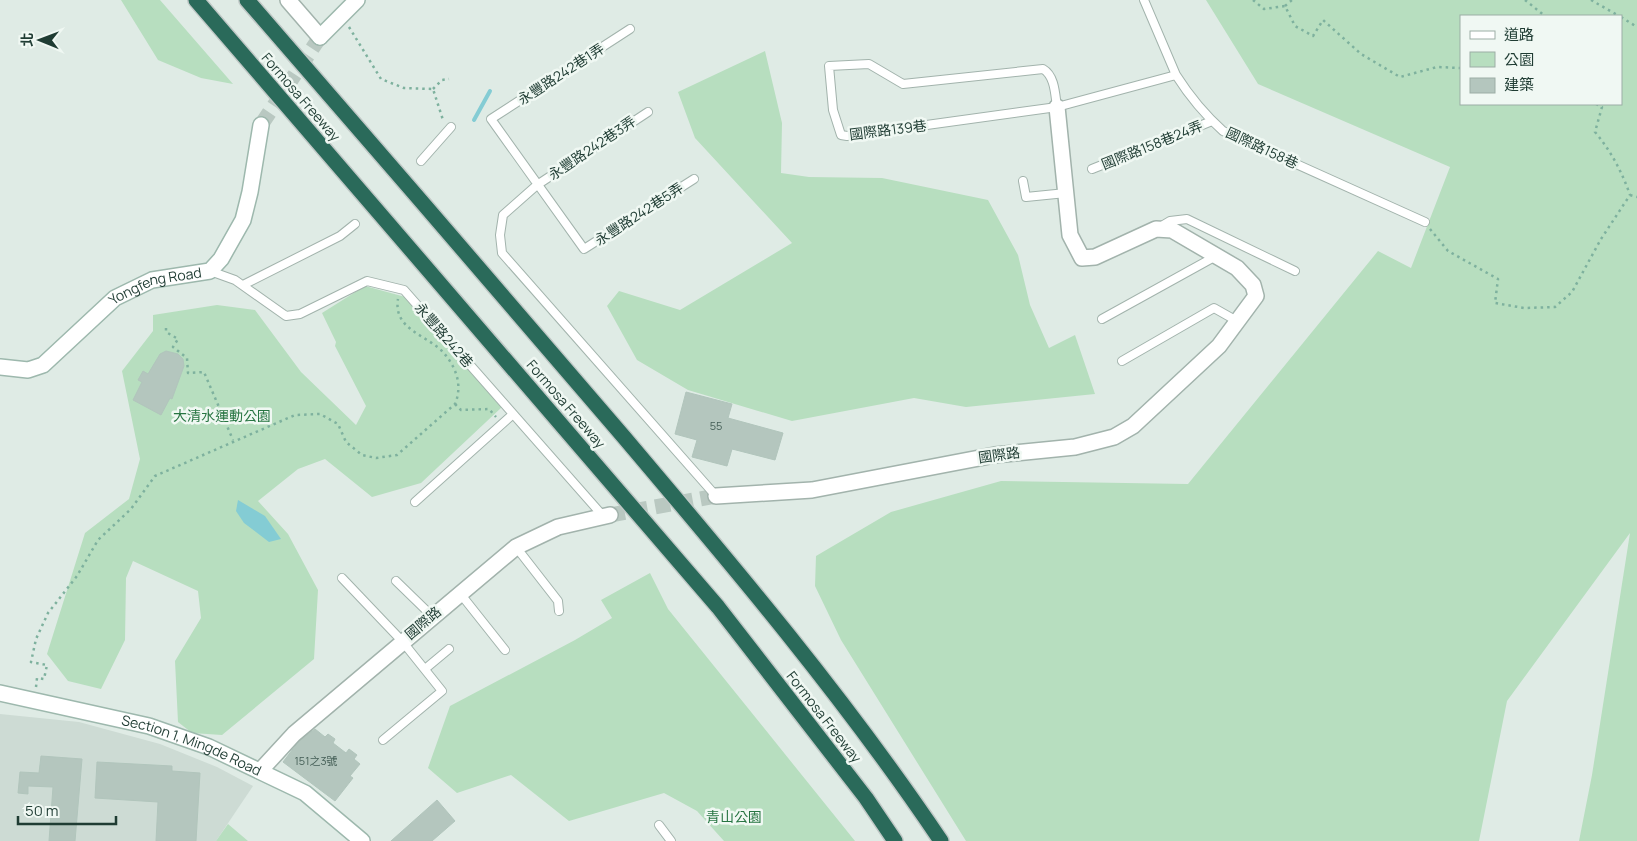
<svg xmlns="http://www.w3.org/2000/svg" width="1637" height="841" font-family="Manrope,'Noto Sans TC',sans-serif">
<rect width="100%" height="100%" fill="#dfebe5"/>
<path fill="#cddbd4" d="M0,714l79,8 81,22 57,23 36,19 -37,55h-216z"/>
<path fill="#b7debf" fill-rule="evenodd" d="M121,0h39l73,84 -32,-6 -43,-18z
M1206,0h431v841h-58l13,-66 38,-242 -123,168 -28,140h-513l-125,-201 -26,-54 1,-30 75,-44 110,-31 187,3 190,-233 33,17 39,-101 -192,-83zM1461,16h160v88h-160z
M765,51l17,72 -1,50 28,4 73,1 106,22 30,55 12,50 19,43 26,-13 20,59 -129,13 -52,-9 -122,23 -104,-31 -51,-30 -30,-54 12,-15 61,19 112,-67 -97,-105 -17,-46z
M365,286l44,12 93,109 -81,76 -49,14 -47,-38 -27,10 -40,32 30,33 30,56 -4,69 -92,76 -30,-2 -14,-11 -3,-61 26,-43 -3,-27 -65,-30 -7,17 -1,62 -24,49 -33,-8 -21,-27 38,-121 44,-34 11,-40 -18,-88 31,-40v-16l64,-10 38,5 46,62 55,53 10,-19 -31,-60 1,-4 -14,-29z
M650,573l18,36 187,232h-131l-27,-30 -33,-18 -95,28 -58,-46 -54,18 -29,-25 22,-62 125,-66 37,-22 -11,-18z
M228,824l20,17h-32z"/>
<path fill="#84ccd4" d="M238,500l27,16 16,23 -12,3 -25,-19 -8,-12z"/>
<g fill="none" stroke-linecap="round" stroke-linejoin="round">
<path stroke="#84ccd4" stroke-width="4" d="M474,120l16,-29"/>
</g>
<path fill="#b4c6be" stroke="#b1c5bc" d="M166,351l12,3 5,5 1,7 -12,33 -2,-1 -9,17 -28,-15 9,-18 -4,-2 5,-9 5,3 12,-20z
M686,392l46,12 -4,14 55,15 -8,27 -43,-11 -5,17 -35,-9 5,-17 -22,-6z
M315,729l10,8 3,-3 7,5 -2,4 13,10 3,-4 8,6 -3,4 6,5 -10,12 3,2 -18,23 -52,-39 16,-21z
M41,756l41,3 -7,82h-26l4,-54 -25,-1v8l-10,-1 2,-21 19,1z
M97,762l75,4v5l28,2 -4,68h-40l2,-39 -63,-4z
M437,800l18,21 -23,20h-41z"/>
<g fill="none" stroke-linecap="round" stroke-linejoin="round">
<path stroke="#b9c8c1" stroke-width="15" stroke-dasharray="15 8" stroke-linecap="butt" d="M610,515l106,-19"/>
<path stroke="#b9c8c1" stroke-width="15" stroke-dasharray="15 8" stroke-linecap="butt" d="M261,125l59,-88"/>
<defs>
<path id="lane" d="M1144,0l32,75
M630,29l-139,90 93,130 110,-70
M1057,107c-2,-13 -2,-31 -14,-38l-140,15 -34,-20 -40,2 4,44 8,25 6,1 210,-29 119,-32c14,22 28,39 47,56l202,91
M648,112l-111,73 -34,30 -3,20 2,18 214,243
M421,161l30,-34
M1092,169l120,-48
M1023,181l3,16 40,-4
M1160,227l10,-6 17,-2 108,52
M210,271l25,9 51,36 14,-2 67,-33 37,9 199,226
M243,285l97,-49 15,-12
M1102,319l114,-63
M1122,361l92,-53 23,13
M415,502l97,-87
M516,547l42,54 1,10
M342,578l60,63 40,50 -59,49
M396,581l36,35
M459,592l46,58
M425,669l24,-20
M659,825l12,16"/>
<path id="street" d="M288,0l32,37
M716,496l96,-6 183,-35 80,-8 39,-10 19,-11 86,-80 37,-50 -3,-11 -16,-17 -65,-38 -16,-1 -61,28 -13,1 -12,-23 -13,-128
M260,771l34,-37 222,-187 42,-20 52,-12"/>
<g id="secondary">
<path d="M320,37l37,-37"/>
<path id="s1" d="M0,367l28,3 15,-5 72,-67 37,-18 58,-9 11,-12 22,-39 7,-28 11,-67"/>
<path id="s2" d="M0,693l149,33 60,21 96,46 57,48"/>
</g>
<path id="highway" d="M196,0l522,607 148,191 29,43
M247,0c126,145 251,290 376,436 111,131 222,262 318,405"/>
</defs>
<use href="#lane" stroke="#a2b3ac" stroke-width="10"/>
<use href="#street" stroke="#a2b3ac" stroke-width="18"/>
<use href="#secondary" stroke="#9db8ad" stroke-width="18"/>
<use href="#highway" stroke="#c0c8c6" stroke-width="18"/>
<path stroke="#7eb19e" stroke-width="2.5" stroke-dasharray="2.5 4" stroke-linecap="butt" d="M1253,0l11,9 21,-3 10,20 18,10 10,-16 38,34 39,23 37,-10 24,1
M1525,0l20,16
M1591,0l28,16
M1285,6l7,-6
M1621,17l16,10
M349,27l32,52 23,9 29,1 10,31
M433,89l9,-9 7,-1
M1596,104l6,3 -7,25c16,19 27,40 35,63
M1630,195l7,2
M1430,229l18,22 50,28 -3,24 29,5 31,-1 17,-15 29,-53 29,-44
M166,328v4l12,7 -5,8 14,11 1,15 16,-1 29,68
M455,404l6,6 28,-1 7,8
M36,687l1,-9 7,1 3,-14 -16,-3 5,-23 12,-26 29,-37 21,-36 33,-31 24,-33 140,-61 25,-1 18,10 8,18 16,13 14,3 21,-3 58,-51c8,-19 1,-38 -13,-53 -16,-16 -49,-22 -44,-52"/>
<use href="#lane" stroke="#fff" stroke-width="8"/>
<use href="#street" stroke="#fff" stroke-width="15"/>
<use href="#secondary" stroke="#fff" stroke-width="15"/>
<use href="#highway" stroke="#2a6a5a" stroke-width="15"/>
</g>
<g text-anchor="middle" stroke-width="5" stroke-linejoin="round" paint-order="stroke">
<g font-size="11" fill="#445e56">
<text x="716" y="430">55</text>
<text x="316" y="765">151之3號</text>
</g>
<g font-size="14" fill="#1f3c33" stroke="#f0f8f3">
<text transform="translate(561 74) rotate(-33)" y="5">永豐路242巷1弄</text>
<text transform="translate(301 97) rotate(49)" y="5">Formosa Freeway</text>
<text transform="translate(888 130) rotate(-7)" y="5">國際路139巷</text>
<text transform="translate(1152 145) rotate(-22)" y="5">國際路158巷24弄</text>
<text transform="translate(592 148) rotate(-34)" y="5">永豐路242巷3弄</text>
<text transform="translate(1262 148) rotate(25)" y="5">國際路158巷</text>
<text transform="translate(639 214) rotate(-33)" y="5">永豐路242巷5弄</text>
<text dy="5" stroke="none"><textPath href="#s1" startOffset="185">Yongfeng Road</textPath></text>
<text transform="translate(444 335) rotate(49)" y="5">永豐路242巷</text>
<text transform="translate(566 404) rotate(49)" y="5">Formosa Freeway</text>
<text transform="translate(999 455) rotate(-8)" y="5">國際路</text>
<text transform="translate(423 623) rotate(-40)" y="5">國際路</text>
<text transform="translate(824 717) rotate(52)" y="5">Formosa Freeway</text>
<text dy="5" stroke="none"><textPath href="#s2" startOffset="199">Section 1, Mingde Road</textPath></text>
</g>
<g font-size="14" fill="#277542" stroke="#f0f8f3">
<text x="222" y="421">大清水運動公園</text>
<text x="734" y="822">青山公園</text>
</g>
</g>
<rect x="1460" y="15" width="162" height="90" fill="#f0f8f3" stroke="#9cada6"/>
<rect x="1470" y="31" width="25" height="8" fill="#ffffff" stroke="#9cada6"/>
<text x="1504" y="40" font-size="15" fill="#1f3c33">道路</text>
<rect x="1470" y="52" width="25" height="15" fill="#b7debf" stroke="#9cada6"/>
<text x="1504" y="65" font-size="15" fill="#1f3c33">公園</text>
<rect x="1470" y="78" width="25" height="15" fill="#b4c6be" stroke="#9cada6"/>
<text x="1504" y="90" font-size="15" fill="#1f3c33">建築</text>
<g transform="translate(40 40) rotate(271)" stroke="#f0f8f3" stroke-width="4" paint-order="stroke">
<path d="M0-4L9 19L0 12L-9 19Z" fill="#1f3c33"/>
<text y="-8" font-size="14" font-weight="bold" text-anchor="middle" fill="#1f3c33">北</text>
</g>
<path d="M18 816v8h98v-8" fill="none" stroke="#1f3c33" stroke-width="2.5"/>
<text x="25" y="816" font-size="15" fill="#1f3c33" stroke="#f0f8f3" stroke-width="4" paint-order="stroke">50 m</text>
</svg>
